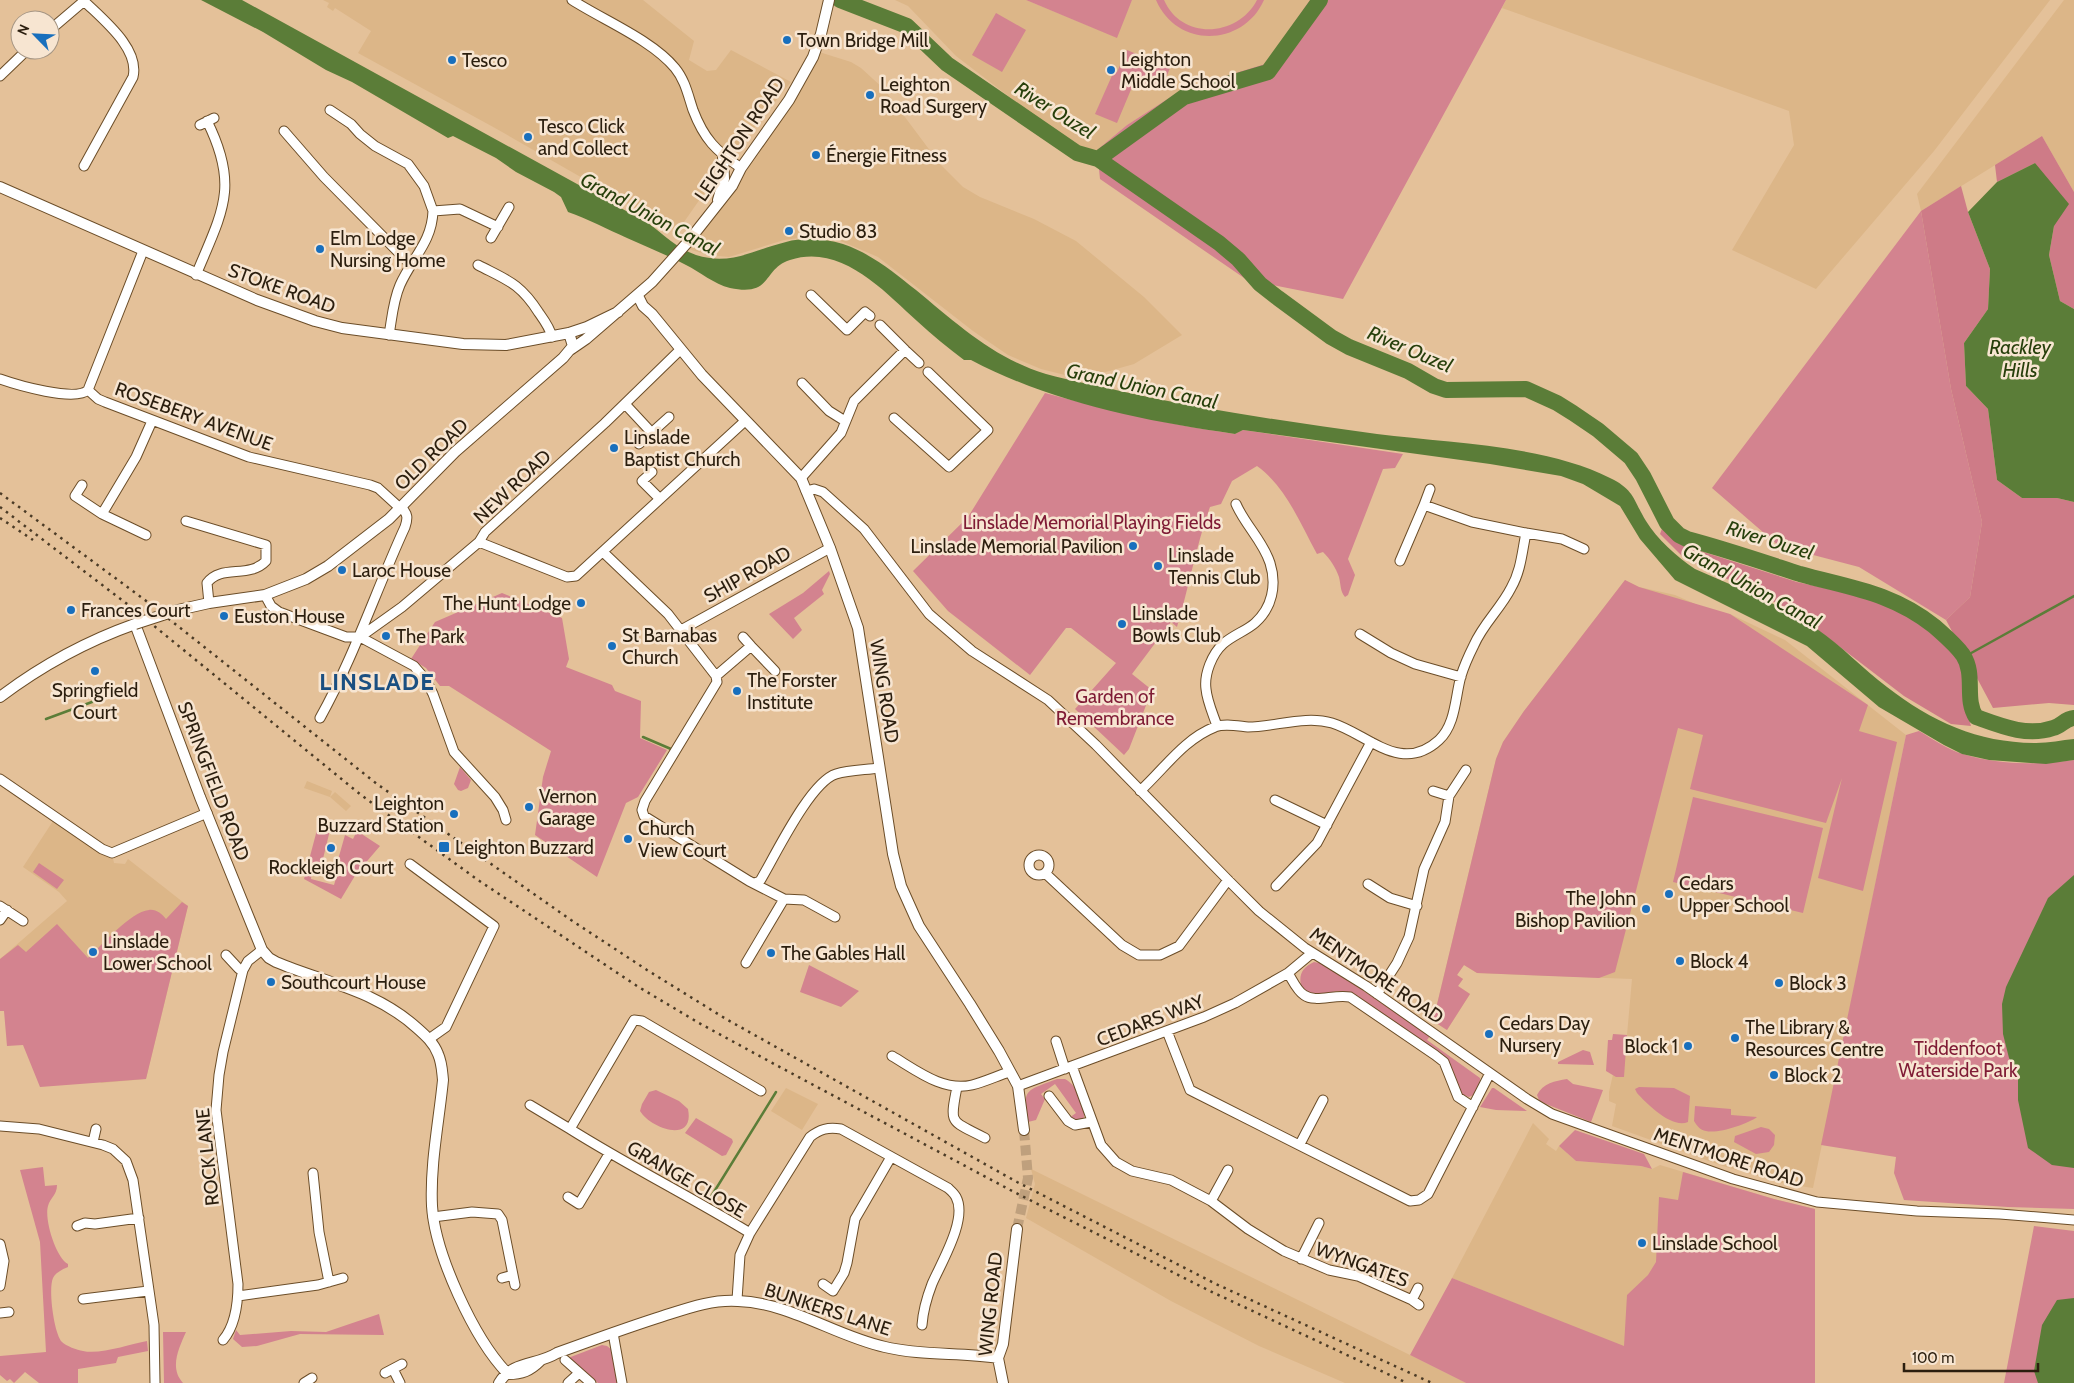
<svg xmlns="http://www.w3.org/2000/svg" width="2074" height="1383" font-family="Cabin,sans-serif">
<rect width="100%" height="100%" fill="#e4c199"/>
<path fill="#dcb688" d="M323,0h320l51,41 -5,19 18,11 9,-1 15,-20 60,32 -70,87 -44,63 -182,-104 -137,-75 13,-22 -36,-23 -2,3 -6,-4 2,-4z
M895,0h131l90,37 16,-37h178l-45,64 -82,25 -56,36 -30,25 -17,-3 -51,-35 -73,-56 -48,-50z
M1506,0h544l-116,151 -118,138 -84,-39 62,-105 -5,-34 -287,-103z
M2064,0h10v192l-32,-56 -121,75 -4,-17z
M816,51l35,11 10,6 23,21 56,75 23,23 17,10 54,22 42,22 68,56 38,38 -48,29 -53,15 -40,-10 -33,-14 -35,-24 -95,-74 -35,-15 -15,-5 -15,-1 -29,4 -55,17 -20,-2 -21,-6 70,-94z
M1625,580l14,7 36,8 43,19h12l55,26 121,95 -93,453 -27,-4 -63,-18 -111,-40 4,-22 -7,-3v-9l13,-57h5l5,-56 -155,-6 -13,-8 -7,10 6,4 -5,7 12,8 -23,36 -14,-9 63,-262 7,-17 21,-31z
M307,781l25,10 -2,6 5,-5 16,14 -5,5 -16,-14 -26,-9z
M53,821l48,32 12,5 1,5 11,1 3,-5 60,47 -42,173 -45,4 -101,-124 67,-58 -8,-9 -36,-25z
M786,1088l32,16 -16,26 -31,-19z
M1533,1123l16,16 -3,5 10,7 3,-5 17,15 65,5 11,3 8,-4 114,34 41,10v174l-191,-36 -172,-69z
M1031,1169l379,186 56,28h-121l-86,-37 -88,-45 -145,-83 9,-34z"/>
<path fill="#d3838f" d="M1026,0h106l-15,38z
M1156,0h8c18,41 74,37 93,0h7c-21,47 -87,49 -108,0z
M1310,0h196l-163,299 -96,-19 -147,-101 -3,-29 30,-25 56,-36 82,-25z
M996,13l30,17 -24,42 -30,-17z
M1127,50l43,18 -9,22 -26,-10 -18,43 -22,-9 19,-43 3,1z
M1921,211l30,178 31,133 -12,75 -24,23 -87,-53 -80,-21 -67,-58z
M1045,393c63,17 125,32 190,41l8,-4 160,24 -8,14 -12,1 -35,90 7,16 -7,20 -3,2c-5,-6 -4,-12 -6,-20 -3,-9 -9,-18 -16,-25l-6,2c-17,-31 -31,-67 -60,-88l-25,15 -11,23 -11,3c-14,39 -21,80 -33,120l-6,-5 -39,52 20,16 -23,59 -5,6 -49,-46 41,-46 -45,-35h-5l-36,47 -82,-64 -35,-40 55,-54z
M829,571l1,3 -8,16 2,4 -30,24 8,12 -9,9 -24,-25 34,-21z
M1625,580l14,7 91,27 138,91 -9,26 38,11 -34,149 -45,-13 24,-100 -16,45 -136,-34 13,-54 -25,-7 -63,244 -16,6 -122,-5 -13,-8 -7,10 6,4 -5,7 12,8 -23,36 -14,-9 63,-262 7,-17 21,-31z
M502,593l60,25 7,41 -3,8 46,18 3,6 26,10 -1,37 27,12 -29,47 -12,6 -29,74 -62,-42 8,-58 8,-26 -102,-65h-9l-14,-18 -15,-9 24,-37z
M1919,731c14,8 29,19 44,23 35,11 75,11 111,6v449l-66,-2 -104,-7 -10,-27 2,-16 -75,-12 85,-410z
M460,767l11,13 -3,8 -7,3 -3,-1 -4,-6z
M1693,797l130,31 -20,85 -130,-31z
M329,825l2,1 -11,45 -8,-2 -1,10 23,6 3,-10 -3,-1 11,-39 8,4 4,-8 23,15 -24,28 -15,25 -37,-20 14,-53 8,3z
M39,863l25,17 -7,9 -24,-17z
M182,902l6,4 -42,173 -106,8 -17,-42 -16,1 -3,-35h-4v-52l18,-14 8,7 31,-28 31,34c14,-13 42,-46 61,-48 7,-1 13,4 17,9z
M1314,962l10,2 106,72 -3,4 53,38c0,9 -3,16 -11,19l-8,-3 -25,-43 -80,-56 -18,-4 -27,5 -9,-7c-4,-13 -1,-21 12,-27z
M809,965l50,26 -18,16 -41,-15z
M1613,1034l14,1 -3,42h-8l-10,-6 2,-31h4z
M1583,1050l7,2 4,13 -36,-1v-2z
M1057,1079h8c11,5 23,29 18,41l-4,2 -10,-4 7,-5 -21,-29 -14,10 4,5 -9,21 -8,2c-6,-34 -2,-31 29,-43z
M1567,1079l6,5 30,6 -12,32 -45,-18 -7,-4 -2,-5c6,-12 18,-14 30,-16z
M1639,1087l35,1 16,8 -2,26c-16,7 -41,-18 -51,-29l-2,-4z
M1492,1088h2l33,23 -31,-1 -16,-3z
M656,1090l23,11 9,8c7,35 -37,20 -48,2l2,-7 7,-12z
M1695,1106l36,3v6l26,2c-9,7 -39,17 -51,14 -6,-1 -9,-5 -12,-10z
M696,1118l36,21 1,3 -7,13 -4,1 -37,-23z
M1761,1127l8,2 6,6 -1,10 -5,7 -13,2 -22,-12 1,-6z
M1575,1130l69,24 8,15 -11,-3 -65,-5 -17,-15z
M43,1167l2,19 12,-1c0,10 -7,13 -9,21 -4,13 8,52 20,58v3c-5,2 -13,6 -15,11 -5,11 1,56 9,64 4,4 15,8 21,9 17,4 47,-7 64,-10l1,10 -30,6 -2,6 -38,6v14h-39l-14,-11 -11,11 -4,-4 -3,2 -7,-6v-19l46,-4 -6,-110 -20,-72z
M1683,1172l91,27 41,10v174h-349l-56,-28 42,-77 172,68 3,-51 21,-20 8,-13 3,-65 19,3z
M2034,1226l40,5v152h-70z
M379,1314l5,21 -84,-1 -43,12 -15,1 -9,-8 3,-9 4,5 51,-4 35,1z
M163,1332h23c-7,16 -17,36 -3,51h-19z
M602,1345l5,1 5,4 6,33h-20l-30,-25z"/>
<path fill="#ce7b87" d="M2042,136l32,56v117l-14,-8 -11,-46 5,-29 -19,-63 -38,19 -2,-17z
M1961,186l7,26 22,57 -2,40 -24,34 2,43 22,23 9,71 25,18h35l17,4v203l-25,-2 -56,5 -47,-88 24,-23 12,-75 -31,-133 -30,-178z
M1663,526l25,21 109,35 68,15 32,11 48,34 14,18 7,22 1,30 4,14 -20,-2 -47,-28 -111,-85 -109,-53 -24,-24z"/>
<path fill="#5b7d38" d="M201,0h41l406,223c15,11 30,26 48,32 35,11 57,-5 90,-13 18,-5 39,-3 57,2 29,10 50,28 73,46 40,33 79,69 130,84 25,7 50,11 74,17 84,19 171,31 257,43 71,9 169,11 233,44 25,12 23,22 36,43 11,18 31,36 49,48 41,18 85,35 122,60 25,17 46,40 70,58 45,35 92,56 149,56 13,0 26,-3 38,-4v21l-28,4 -57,-4 -27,-6 -18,-9 -65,-38 -72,-61 -132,-66 -35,-41 -20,-33 -37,-22 -22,-8 -71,-12 -247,-34 -8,4c-91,-13 -182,-31 -264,-74h-7c-16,-12 -32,-25 -47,-39 -33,-30 -76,-78 -127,-61 -28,9 -17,37 -60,28 -16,-4 -30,-16 -44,-23 -19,-10 -39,-18 -59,-27 -20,-9 -39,-19 -59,-26l-7,-15 -7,-5 -38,-20 -20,-14 -43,-22 -5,2 -96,-56 -26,-12 -63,-38z
M2035,163l34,41 -15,22 -5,29 11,46 14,8v193l-17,-4h-35l-25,-18 -9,-71 -22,-23 -2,-43 24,-34 2,-40 -22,-57 29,-30z
M2074,875v293l-22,-3 -24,-17 -10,-48v-26l-9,-16 -6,-24 -1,-30 4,-17 42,-89z
M2074,1298v85h-36l-4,-12 8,-46 15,-25z"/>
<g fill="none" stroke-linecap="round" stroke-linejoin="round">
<path stroke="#5b7d38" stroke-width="2.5" d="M1964,657l110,-61
M46,719l81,-30
M643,737l28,12
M709,1200l67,-108"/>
<path stroke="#5b7d38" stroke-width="16" d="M840,0l67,26 40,38 130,89 21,6 121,84 19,16 22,25 18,14 53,39 18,10 59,24 26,15 12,4 80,-1 31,14 16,10 25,17 33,28 12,18 24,47 12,12 8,4c38,10 76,23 113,35 50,14 91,18 134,52 10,9 21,18 29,29 13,20 1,44 13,62 25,9 51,20 77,11 9,-2 11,-9 21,-10
M1098,159l86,-62 84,-25 52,-72"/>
<path stroke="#bfa07d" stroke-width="10" stroke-dasharray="10 5" stroke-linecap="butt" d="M1017,1229l11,-51 -4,-48"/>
<defs>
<path id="minor" d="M83,0c19,19 57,48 50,77l-49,89
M572,0c31,20 80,40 103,68 10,12 13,27 18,42 11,29 23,41 48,58
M50,30l34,-29
M0,76l27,-26
M330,110l21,14 9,10 15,12 33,18 16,22 9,25 27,-2 38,18
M200,125l14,-7
M284,131l40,46 87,88
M491,238l18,-31
M478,265c29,15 42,18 61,48 5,7 11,15 13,24
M196,275c26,-63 44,-88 11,-154
M811,295l36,35 18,-18 5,4
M880,325l25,25
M389,335c3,-17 4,-34 11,-50 12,-27 32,-43 33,-74
M0,379c17,6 75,23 88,11
M802,383l27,28 16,10
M88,390l10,9 7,3 144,55 121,28 8,3 22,20
M88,390l55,-139
M625,404l27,29
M894,418l55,49 39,-37 -60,-58
M639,444l30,-27
M652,472l-10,9 18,18
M801,478l40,-45 13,-32 51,-51 14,13
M82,485l-7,11 27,18 44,21
M806,491l8,-2 9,3 41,37 65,85 43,37 76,49 48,45 132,135 31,31 46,37 61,38 161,113 25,15 181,65 84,23 100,9 83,3 74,6
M1424,505l6,-16
M102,514l34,-57 16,-36
M186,521l80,24v16c-17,18 -45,3 -59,22l2,20
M1526,533l36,6 22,10
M479,542l88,35 9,-1 169,-155
M603,552l65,62 48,62
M265,595l6,11 8,6 67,25h14l54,29 12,14 7,14 21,58 41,45 8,13 3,10
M681,630l149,-82
M1360,634l31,19 24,11 46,13
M360,637l42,-30 77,-65 6,-10 120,-109 75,-73
M743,637l8,9
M716,676l1,6 -72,119 -3,9 2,6 105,65 35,18 20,1 31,17
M716,676l35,-30 24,25
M320,718c34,-61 56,-128 85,-191 3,-9 3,-13 -4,-20
M1217,726c-4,-12 -10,-25 -11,-37 -2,-15 6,-35 17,-45 10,-9 23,-13 32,-21 17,-15 22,-38 15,-60 -7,-22 -25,-38 -34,-59
M0,779l102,70 10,4 95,-40
M1140,791c24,-22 44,-52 75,-64 9,-4 23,-1 33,0 27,0 57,-12 84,-4 36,11 69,52 107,17 17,-16 16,-43 22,-64 3,-10 8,-21 13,-31 9,-21 27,-37 37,-57 10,-17 11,-36 15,-55l-54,-11 -48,-17 -24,56
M1433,791l16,5
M1275,800l52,25
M1029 865a10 10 0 1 1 20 0a10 10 0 1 1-20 0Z
M410,864l84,62 -48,101 -17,12
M1045,873l77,72 17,10h21l19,-9 49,-66
M755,883l5,-2c15,-25 50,-99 76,-107 13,-4 29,-4 43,-6
M1368,884l22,14 27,8
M1276,886l41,-43 54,-101
M0,906l23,15
M0,920l7,-10
M226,955l13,14 4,1
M746,963l38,-64
M1288,973c4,6 9,18 16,22 11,8 30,-1 46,2l85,58 9,7 14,35 15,10
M1377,994l20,-31 12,-26 15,-68 21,-47 4,-26 17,-26
M1167,1031l23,59 220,111 9,-1 9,-6 62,-121
M1056,1041l9,28
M892,1056c24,14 51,36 80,29 12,-3 25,-9 37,-13
M1072,1066l29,79 15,17 16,9 39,9 40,21 37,28 36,22 45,19 29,6 54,24 7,5
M1018,1086l186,-69 31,-14 53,-30 24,-20
M957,1087c-8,39 -6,33 28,51
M1049,1096l19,25 7,4 16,-3
M530,1105l40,24
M0,1126l39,3 64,16 10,4 13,12 7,19 21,145 1,58
M93,1142l3,-13
M1300,1144l23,-44
M313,1173l6,59 10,50
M568,1197l11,7 30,-50
M1211,1201l17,-31
M433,1217l39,-5 26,2 4,6 13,65
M77,1226l8,-3 10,1 44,-6
M750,1233c-59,-36 -121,-67 -180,-104l64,-109 8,1 119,70
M0,1244l4,17 -4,25
M1301,1259l18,-36
M502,1278l11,-3
M823,1284l10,7 11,-18 3,-10 8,-44 36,-62
M238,1296l80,-11 25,-7
M83,1299l65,-8
M737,1300l3,-45 10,-22 60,-96c10,-8 18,-10 31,-8l107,59c2,2 6,5 8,9 12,22 -15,66 -24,87 -5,13 -9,27 -10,41
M1412,1300l6,-12
M0,1313l9,-1
M613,1333l9,50
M223,1340c12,-14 15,-38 15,-56l-22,-174 3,-35 4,-23 20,-82 5,-9 14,-11
M565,1360l26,23
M393,1369l7,14
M385,1373l17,-9
M304,1383l8,-5
M568,1383l11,-10"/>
<path id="tertiary" d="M0,187l257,113 58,21 27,7 121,16 43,1 63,-12 18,-6 31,-15
M718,200l6,-21 -1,-24
M638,296l5,10 9,8 50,61 99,103 29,70 28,80 35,226 8,32 18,40 51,78 29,47 19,35 6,44
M570,350l16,-11 66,-57 35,-39 45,-57 9,-18 48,-68 24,-43 8,-23 8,-34
M178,610l31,-7 56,-8 41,-16 22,-13 61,-47 66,-67 108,-94 10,-12 -4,-13
M0,697c41,-31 87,-56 135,-73l65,173 62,153 7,8 7,4c50,21 99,28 141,66 8,7 17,15 21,26 4,9 4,17 5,26 -4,41 -13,84 -11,126 3,48 42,133 76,168
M508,1374c14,0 22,-3 32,-13
M499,1383c14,-23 37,-17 58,-30 33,-12 66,-24 100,-35 26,-8 53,-19 81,-17 53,2 97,35 147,46 37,9 76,5 113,11
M1003,1383l-5,-25 5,-14 14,-115"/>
</defs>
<use href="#minor" stroke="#6b4d28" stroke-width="11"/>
<use href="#tertiary" stroke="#6b4d28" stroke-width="12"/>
<use href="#minor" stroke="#fff" stroke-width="9"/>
<use href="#tertiary" stroke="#fff" stroke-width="10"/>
<path stroke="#4b3b26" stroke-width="2.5" stroke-dasharray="2.5 5" stroke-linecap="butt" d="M0,493l145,107 232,184 194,136 76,50 79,49 291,163 199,102 216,99
M0,507l131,100 230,188 117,85 159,106 62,37 77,42 238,127 198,100 195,91
M0,518l33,22"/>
<defs>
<path id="tertiary-bridge" d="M135,624l43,-14"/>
</defs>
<use href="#tertiary-bridge" stroke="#6b4d28" stroke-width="12" stroke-linecap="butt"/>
<use href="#tertiary-bridge" stroke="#fff" stroke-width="10"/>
</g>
<g fill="#186fbd" stroke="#f7e5d1" stroke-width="2">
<circle cx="787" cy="40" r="5"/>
<circle cx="452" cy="60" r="5"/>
<circle cx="1111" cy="70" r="5"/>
<circle cx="870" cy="95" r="5"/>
<circle cx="528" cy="137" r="5"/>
<circle cx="816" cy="155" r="5"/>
<circle cx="789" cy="231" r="5"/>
<circle cx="320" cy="249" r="5"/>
<circle cx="614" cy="448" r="5"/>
<circle cx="1133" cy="546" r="5"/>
<circle cx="1158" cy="566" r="5"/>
<circle cx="342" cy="570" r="5"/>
<circle cx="581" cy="603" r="5"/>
<circle cx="71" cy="610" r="5"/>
<circle cx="224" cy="616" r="5"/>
<circle cx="1122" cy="624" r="5"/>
<circle cx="386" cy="636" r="5"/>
<circle cx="612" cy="646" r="5"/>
<circle cx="95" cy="671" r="5"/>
<circle cx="737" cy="691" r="5"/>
<circle cx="529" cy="807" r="5"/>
<circle cx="454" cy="814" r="5"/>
<circle cx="628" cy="839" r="5"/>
<rect x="438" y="841" width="12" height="12" rx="2.5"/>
<circle cx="331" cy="848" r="5"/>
<circle cx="1669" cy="894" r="5"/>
<circle cx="1646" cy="909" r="5"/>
<circle cx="93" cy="952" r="5"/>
<circle cx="771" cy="953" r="5"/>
<circle cx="1680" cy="961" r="5"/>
<circle cx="271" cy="982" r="5"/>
<circle cx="1779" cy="983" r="5"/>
<circle cx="1489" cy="1034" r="5"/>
<circle cx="1735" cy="1038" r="5"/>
<circle cx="1688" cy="1046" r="5"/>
<circle cx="1774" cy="1075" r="5"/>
<circle cx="1642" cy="1243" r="5"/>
</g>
<g text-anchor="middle" stroke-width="5" stroke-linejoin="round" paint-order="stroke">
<g font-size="19" fill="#2b1e0e" stroke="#f7e5d1" text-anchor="start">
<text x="797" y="47">Town Bridge Mill</text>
<text x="1121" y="66">Leighton<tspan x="1121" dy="22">Middle School</tspan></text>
<text x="462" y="67">Tesco</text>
<text x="880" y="91">Leighton<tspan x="880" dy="22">Road Surgery</tspan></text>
<text x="538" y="133">Tesco Click<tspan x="538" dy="22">and Collect</tspan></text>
<text x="826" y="162">Énergie Fitness</text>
<text x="799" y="238">Studio 83</text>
<text x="330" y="245">Elm Lodge<tspan x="330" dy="22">Nursing Home</tspan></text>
<text x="624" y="444">Linslade<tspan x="624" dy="22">Baptist Church</tspan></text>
<text x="1123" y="553" text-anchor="end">Linslade Memorial Pavilion</text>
<text x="1168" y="562">Linslade<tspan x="1168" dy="22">Tennis Club</tspan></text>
<text x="352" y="577">Laroc House</text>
<text x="571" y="610" text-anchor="end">The Hunt Lodge</text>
<text x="81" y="617">Frances Court</text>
<text x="1132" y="620">Linslade<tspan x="1132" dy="22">Bowls Club</tspan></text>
<text x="234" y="623">Euston House</text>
<text x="622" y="642">St Barnabas<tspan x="622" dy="22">Church</tspan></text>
<text x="396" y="643">The Park</text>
<text x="747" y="687">The Forster<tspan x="747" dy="22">Institute</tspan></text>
<text x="95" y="697" text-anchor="middle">Springfield<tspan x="95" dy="22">Court</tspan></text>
<text x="539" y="803">Vernon<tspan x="539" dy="22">Garage</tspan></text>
<text x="444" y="810" text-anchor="end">Leighton<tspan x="444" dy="22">Buzzard Station</tspan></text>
<text x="638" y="835">Church<tspan x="638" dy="22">View Court</tspan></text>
<text x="455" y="854">Leighton Buzzard</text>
<text x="331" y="874" text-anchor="middle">Rockleigh Court</text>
<text x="1679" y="890">Cedars<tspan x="1679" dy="22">Upper School</tspan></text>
<text x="1636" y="905" text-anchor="end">The John<tspan x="1636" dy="22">Bishop Pavilion</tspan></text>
<text x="103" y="948">Linslade<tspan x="103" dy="22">Lower School</tspan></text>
<text x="781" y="960">The Gables Hall</text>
<text x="1690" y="968">Block 4</text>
<text x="281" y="989">Southcourt House</text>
<text x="1789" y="990">Block 3</text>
<text x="1499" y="1030">Cedars Day<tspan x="1499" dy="22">Nursery</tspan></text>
<text x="1745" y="1034">The Library &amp;<tspan x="1745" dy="22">Resources Centre</tspan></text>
<text x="1678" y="1053" text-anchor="end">Block 1</text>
<text x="1784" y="1082">Block 2</text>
<text x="1652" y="1250">Linslade School</text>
</g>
<g font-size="19" fill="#2b1e0e" stroke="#f7e5d1">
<text transform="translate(739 139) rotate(-56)" y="7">LEIGHTON ROAD</text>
<text transform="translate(282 288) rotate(20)" y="7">STOKE ROAD</text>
<text transform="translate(194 416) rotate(20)" y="7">ROSEBERY AVENUE</text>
<text transform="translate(431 454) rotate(-44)" y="7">OLD ROAD</text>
<text transform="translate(512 486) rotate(-43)" y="7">NEW ROAD</text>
<text transform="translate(747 574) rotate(-29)" y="7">SHIP ROAD</text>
<text transform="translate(885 691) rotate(81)" y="7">WING ROAD</text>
<text transform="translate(214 781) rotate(69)" y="7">SPRINGFIELD ROAD</text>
<text transform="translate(1377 975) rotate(34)" y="7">MENTMORE ROAD</text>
<text transform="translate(1150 1020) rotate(-21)" y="7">CEDARS WAY</text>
<text transform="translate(207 1157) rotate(-96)" y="7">ROCK LANE</text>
<text transform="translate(1729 1157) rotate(18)" y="7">MENTMORE ROAD</text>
<text transform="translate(687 1179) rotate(30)" y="7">GRANGE CLOSE</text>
<text transform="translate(1362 1264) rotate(20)" y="7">WYNGATES</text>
<text transform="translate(990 1304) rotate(-84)" y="7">WING ROAD</text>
<text transform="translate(828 1309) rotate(18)" y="7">BUNKERS LANE</text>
</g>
<g font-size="19" fill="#7f1b35" stroke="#f7e5d1">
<text x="1092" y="529">Linslade Memorial Playing Fields</text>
<text x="1115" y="703">Garden of<tspan x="1115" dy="22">Remembrance</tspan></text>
<text x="1958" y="1055">Tiddenfoot<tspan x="1958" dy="22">Waterside Park</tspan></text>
</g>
<g font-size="20" font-style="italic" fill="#273f0b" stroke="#f7e5d1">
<text transform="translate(1055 110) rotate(32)" y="7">River Ouzel</text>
<text transform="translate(650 214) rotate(28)" y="7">Grand Union Canal</text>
<text x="2020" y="354">Rackley<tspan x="2020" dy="23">Hills</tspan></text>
<text transform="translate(1410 349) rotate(23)" y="7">River Ouzel</text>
<text transform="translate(1142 386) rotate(12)" y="7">Grand Union Canal</text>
<text transform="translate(1770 540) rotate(17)" y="7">River Ouzel</text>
<text transform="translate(1752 586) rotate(29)" y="7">Grand Union Canal</text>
</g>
<g font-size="24" font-weight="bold" letter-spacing="1" fill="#1a4f81" stroke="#f7e5d1">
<text x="377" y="690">LINSLADE</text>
</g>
</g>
<g transform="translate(35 35) rotate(294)"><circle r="24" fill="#f7e5d1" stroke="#a59583"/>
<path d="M0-4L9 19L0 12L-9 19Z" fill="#186fbd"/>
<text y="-8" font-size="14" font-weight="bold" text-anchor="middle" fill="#2b1e0e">N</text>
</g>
<path d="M1904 1363v8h134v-8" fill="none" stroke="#2b1e0e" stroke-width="2.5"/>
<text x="1912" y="1363" font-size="15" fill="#2b1e0e" stroke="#f7e5d1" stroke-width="4" paint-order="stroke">100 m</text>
</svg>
